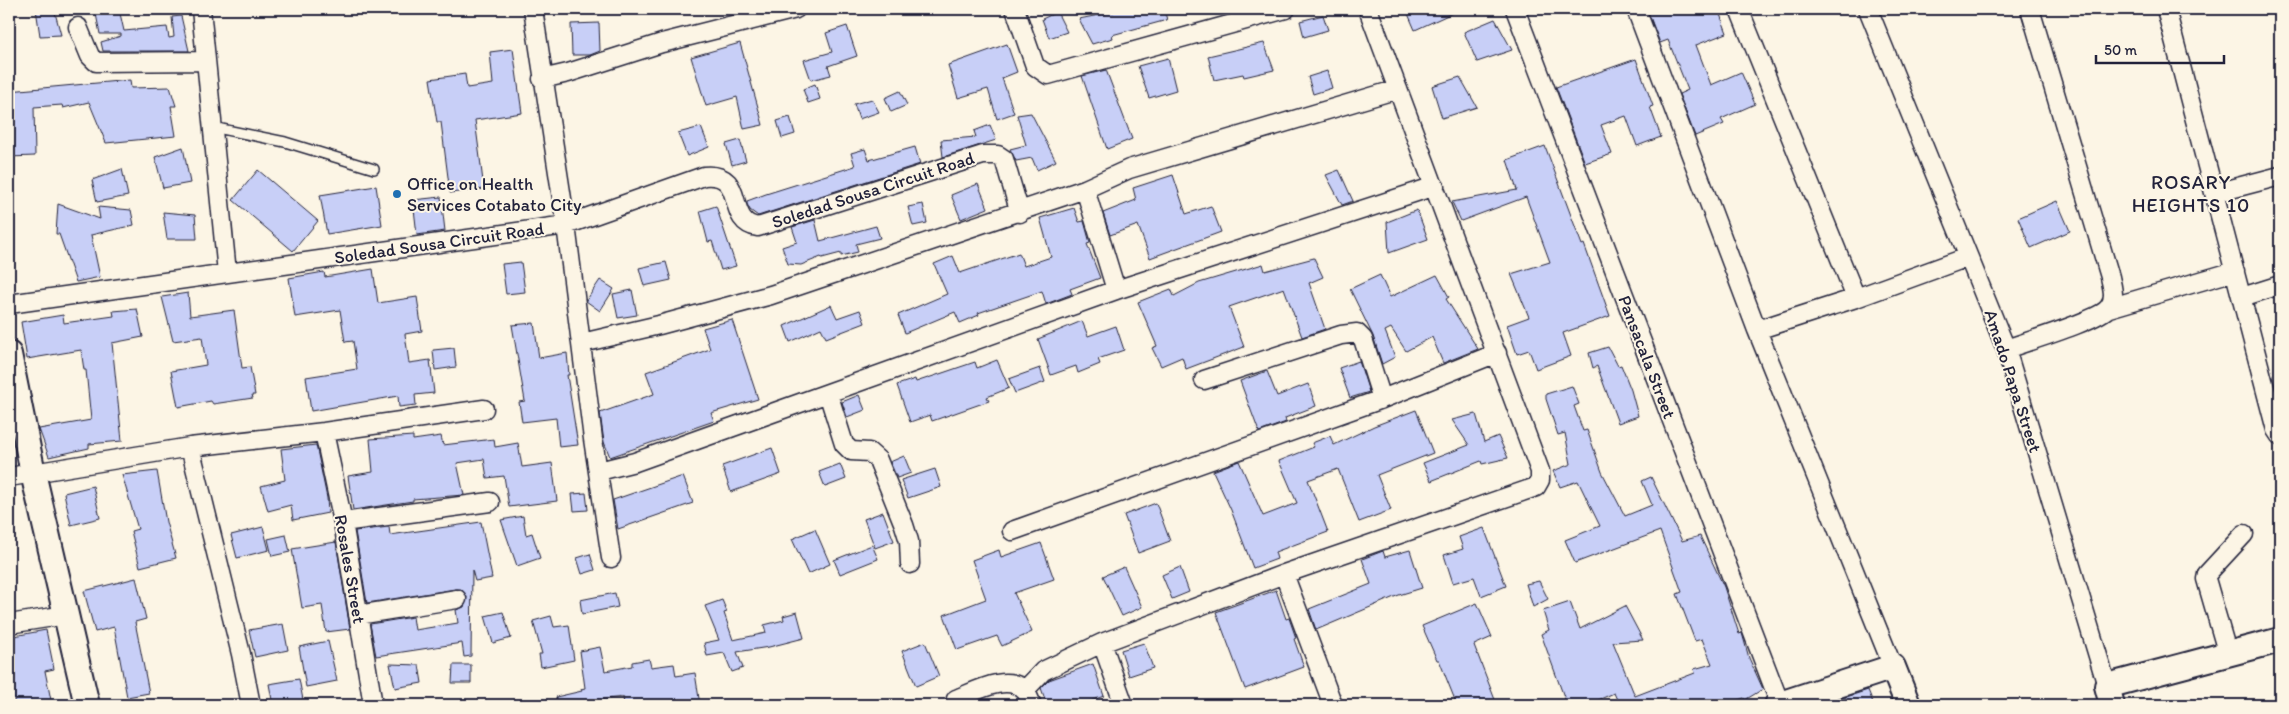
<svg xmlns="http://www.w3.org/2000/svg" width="2289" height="714" font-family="Itim,sans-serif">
<rect width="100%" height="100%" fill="#fcf5e5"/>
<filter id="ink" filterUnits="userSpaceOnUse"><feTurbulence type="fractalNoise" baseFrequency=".02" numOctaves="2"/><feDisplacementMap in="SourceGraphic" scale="10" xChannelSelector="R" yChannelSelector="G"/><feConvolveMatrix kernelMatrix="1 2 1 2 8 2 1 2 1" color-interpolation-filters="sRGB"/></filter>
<g filter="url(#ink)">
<path fill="#c8cff7" stroke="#22223b" d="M36,9h18l7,26 -21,1z
M95,9h24l5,22 43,-4 2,11 5,-1 -2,-20 9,-1 8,35h-86l-2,-9 20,-6v-2h-21z
M1113,9h51l3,11 -55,15 1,3 -21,6 -13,-25 35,-7z
M1406,9h55l-46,21z
M1647,9h71l9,24 -31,12 15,40 30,-13 14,32 -34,15 3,5 -29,12 -16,-42 9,-4 -20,-50 -8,3z
M1057,12l10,20 -18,6 -7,-19z
M1323,15l5,15 -24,7 -4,-16z
M1495,19l17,31 -35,12 -13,-30z
M599,23l1,28 -10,4h-18l-1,-31z
M847,26l10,30 -29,10 3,9 -20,5 -7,-20 28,-8 -6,-19z
M740,43l23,82 -19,4 -7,-32 -31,9 -15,-49z
M1264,43l10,27 -30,7 -1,-3 -29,6 -6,-24z
M1007,44l10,28 -15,6 12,35 -17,6 -9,-30 -30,9 -10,-33z
M513,49l9,64 -47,7 9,69 -34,4 -9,-71h-4l-7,-43 35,-5 2,14 26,-4 -3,-32z
M1168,58l8,32 -27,8 -11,-32z
M1636,59l17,47 -3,1 11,30 -24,9 -11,-30 -25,9 11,29 -27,9 -29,-76z
M1106,70l26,69 -25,10 -25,-73z
M1327,71l5,17 -19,6 -5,-17z
M1460,77l17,30 -35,11 -10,-32z
M130,80l1,8 39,-1 6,19h-5l5,30 -70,7 -17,-41 -26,6 -1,-3 -28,2 1,49 -26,1v-66z
M815,84l5,15 -12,4 -5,-14z
M900,91l7,14 -16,7 -6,-14z
M872,99l7,13 -20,7 -5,-15z
M1031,113l25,48 -19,9 -5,-12 -16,3 -6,-12 16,-4 -9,-30z
M790,117l5,17 -13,4 -5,-17z
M990,125l6,15 -53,17 -2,-17 35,-3 -2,-6z
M701,127l8,20 -22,9 -9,-23z
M740,140l6,21 -14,4 -6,-21z
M1545,146l37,99 2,-1 26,72 -47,17 8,23 -35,13 -7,-19 -12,4 -10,-29 22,-8 -18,-43 39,-12 -24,-65 -65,24 -9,-19 65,-12 -10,-30z
M183,147l7,36 -27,5 -8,-31z
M915,147l5,17 -162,52 -8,-6 -3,-6v-3l19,-7 89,-28 -4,-13 14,-4 4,11z
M122,169l6,27 -31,6 -5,-22z
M258,170l60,51 -25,30 -60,-51z
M1339,170l14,31 -11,4 -16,-30z
M1173,175l13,39 25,-8 10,26 -71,26 -12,-33 -28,10 -7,-22 33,-13 -3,-12z
M978,184l10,24 -27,11 -10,-24z
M376,186l6,39 -55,9 -7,-39z
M441,197l4,34 -28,4 -4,-35z
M2057,201l13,30 -39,17 -13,-30z
M58,204l42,15 -2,-12 33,3 3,15 -43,10 9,42 -24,5 -17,-48h-3z
M923,204l4,19 -14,3 -5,-19z
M716,206l20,60 -15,4 -9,-29 -4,1 -8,-31z
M1074,208l5,14 5,-1 6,22 -3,1 13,34 -30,11 2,5 -26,10 -4,-13 -64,22 1,2 -19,8 -5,-11 -50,21 -7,-18 49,-21 -13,-30 19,-8 7,17 59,-20 5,13 27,-9 -11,-39z
M1417,210l11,29 -39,14 -2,-31z
M163,212l32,3 2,24h-30z
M815,220l5,21 56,-15 4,12 -24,6 2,8 -17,4v-3l-19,5 -1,-1 -20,8 -13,-1 -6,-17 15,-5 -5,-15z
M1314,258l9,19 -14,6 16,46 -23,8 -18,-49 -55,19 15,40 -58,22 -4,-12 -21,9 -9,-18 5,-2 -19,-44 33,-13 3,7 25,-13 64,-19 2,7z
M521,262l4,30 -19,2 -4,-30z
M666,262l5,18 -27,6 -5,-18z
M373,269l5,34 39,-6 5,34 -17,3 4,29 21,-3 4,33 -19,2 1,10 -17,2 -1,-11 -87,15 -5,-34 51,-8 -4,-28 -8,1 -5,-32 -45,7 -6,-39 35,-6 1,5z
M1380,275l10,22 47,-22 12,22 -3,2 32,50 -35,14 -11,-26 -26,14 -15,-23 -6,3 10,26 -13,7 -9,-28 -23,-47z
M600,280l14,9 -14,22 -14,-10z
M632,290l5,25 -19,3 -5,-24z
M188,293l2,23 44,-6 8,58 8,-1 5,28h-3l1,3 -40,6 -2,-3 -33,6 -7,-36 35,-6 -4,-28 -29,4 -11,-44z
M831,305l6,13 23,-8 5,13 -39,15 -5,-10 -31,14 -6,-16z
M137,309l6,28 -31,6 10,98 -33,3v4l-40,9 -10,-28 52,-9 -5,-50h-2l-3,-20 -54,9 -6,-37 42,-7 1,8 50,-7 -1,-5z
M732,320l26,79 -47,14 3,8 -104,36 -6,-15 -4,-29 54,-19 -8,-22 64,-23 -7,-21z
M1082,321l6,15 28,-10 8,24 -26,9 2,5 -22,9 -2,-7 -25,9 -13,-36z
M534,323l5,35 28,-5 2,22h-2l11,70 -19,2 -3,-29 -34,4 -3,-20 6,-1 -13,-76z
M1608,347l10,19 3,-1 10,25 7,26 -20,7 -21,-57 -4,2 -4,-15z
M454,348l2,19 -21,3 -2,-20z
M997,360l12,28 -22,9 2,4 -57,20 -2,-6 -20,7 -13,-37 18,-6 1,3 59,-20 2,6z
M1359,361l10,31 -19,6 -11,-30z
M1040,368l5,14 -30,11 -6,-14z
M1267,371l10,25 31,-12 8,22 -31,12 1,4 -27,10 -19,-51z
M1572,386l7,18 -5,2 9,25 4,-1 15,42 23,44 27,-11 -10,-24 9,-4 31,64 18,-5 24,51 15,47 3,-1 7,25 14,31 -18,11 -1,-2 -22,7h-108l4,-3 -4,-9 -27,12h-20l-26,-71 8,-4 -6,-19 27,-9 10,27 45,-23 18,34 -30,2 22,54 60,-23 -1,-4 18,-5 -10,-25 -7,2 -18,-47 5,-2 -22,-61 -85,32 -10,-23 35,-14 -22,-45 -18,6 -7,-16 18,-7 -6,-31 -7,2 -12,-36v-5z
M859,395l6,15 -18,7 -5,-15z
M1416,410l17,43 -56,22 14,35 -32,12 -21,-53 -30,11 20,52 -53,20 2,7 -24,9 -22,-58 -18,-39 26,-10 24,55 34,-13 -18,-42 35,-14 -2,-4 18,-7 4,9 40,-19z
M1476,414l8,28 14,-6 10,22 -26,6 -1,-3 -50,20 -8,-18 46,-18 -17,-25z
M413,436v4l28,-4 2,9 51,-6 1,8 23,-4 4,24 30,-4 5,38 -48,6 -5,-31 -17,2 -3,-19 -27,4 7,32 -51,4v2l-60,9 -5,-34 25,-4 -3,-33z
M316,445l11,53 1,15 -35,7 -2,-15 -23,6 -7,-25 24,-6 -4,-31z
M772,448l9,26 -50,18 -9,-26z
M904,456l7,17 -14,5 -7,-16z
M840,464l6,15 -21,8 -6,-15z
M935,469l6,18 -33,11 -7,-18z
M157,471l9,51 10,36 -36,9 -9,-36 7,-2 -16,-54z
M683,476l10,27 -75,26 -5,-29z
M93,486l7,32 -29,7 -7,-32z
M586,493l2,17 -14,1 -2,-17z
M1156,503l14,38 -32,12 -14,-38z
M883,512l11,29 -19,7 -11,-29z
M523,516l3,19 6,-2 8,25 -23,8 -16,-46z
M481,522l11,56 -17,3 -3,-11 -1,86 -7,1 -2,-14 -86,13 -6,-32 43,-7 2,13 43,-7 -2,-13 8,-3 3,-10 -6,-8h-6l-88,14 -12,-72 34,-4 1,8z
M263,527l6,23 -32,8 -6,-23z
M1484,528l22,58 -25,10 -7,-19 -21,6 -9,-28 19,-6 -4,-12z
M815,529l15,35 -22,10 -16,-35z
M286,535l4,17 -18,4 -4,-17z
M336,542l14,87 -24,3 -4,-27 -20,3 -10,-59z
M1041,543l13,36 -40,14 18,39 -30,14 -5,-10 -40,14 -13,-35 42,-16 -14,-39 27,-10 2,7z
M872,545l6,14 -38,15 -6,-14z
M1410,550l12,38 -23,7 -83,35 -7,-21 62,-25 -9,-25 21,-8 2,6z
M590,554l5,16 -13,4 -5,-16z
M1124,567l18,40 -20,9 -19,-40z
M1180,567l9,25 -17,7 -10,-24z
M136,578l10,41 -11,3 14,71 -22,4 -13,-70 -19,5 -11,-41z
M1539,581l9,18 -15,8 -7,-23z
M1276,590l10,29 3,-1 7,20 -2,1 10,28 -59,22 -29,-77z
M615,593l3,14 -36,7 -2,-14z
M722,600l5,12 -3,1 9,27 33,-7 -2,-8 20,-5 -1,-4 14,-4 7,26 -35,9 -32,5 6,16 -11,4 -8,-19 -17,3 -3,-13 15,-3 -14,-34z
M1477,603l15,34 -18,8 23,60h-40l-18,-45h-2l-15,-34z
M503,612l8,26 -18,5 -8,-27z
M551,616l3,11 15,-2 5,35 -33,7 -2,-13h3l-9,-33z
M283,624l5,26 -33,7 -6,-27z
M46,630l8,39 -9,2 7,34h-37l-6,-32v-36z
M328,641l9,40 -31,6 -7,-40z
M925,642l14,34 -23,10 -14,-35z
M1144,643l9,25 -24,8 -8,-26z
M600,647l5,24 27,-5v-4l17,-3 2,8 23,-3 2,12 19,-3 5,32h-76l-1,-8 -66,8 -1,-8 26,-6 -1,-2 4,-1 -5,-37z
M390,664l29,1 3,18 -27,5z
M1093,664l11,32 -25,9h-32l-6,-17 8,-8z
M453,665h18v18h-19z
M299,679l5,26h-31l-4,-21z
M1868,690l6,15h-52z"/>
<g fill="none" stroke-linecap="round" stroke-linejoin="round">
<defs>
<path id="service" d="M212,127l73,15 89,27"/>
<path id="minor" d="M201,9l26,264
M533,9l33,216 27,214 18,119
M1015,9l20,57 13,9 238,-66
M1515,9l265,695
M1636,9l121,321 136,337
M1739,9l117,289
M1868,9l138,340 101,337
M2166,9l110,421 4,6
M78,27l12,29 6,6 109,-1
M542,79l26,-6 94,-30 134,-34
M1085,189l44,-20 269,-80
M2215,193l65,-17
M2242,297l38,-12
M9,304l557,-79 138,-49c45,-4 19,46 54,51l225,-72h15l6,4 16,54
M2109,308l126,-37
M1757,330l99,-32 112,-41
M582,343l77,-18 112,-30 314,-106 31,101
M2006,349c19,-7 94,-29 103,-42 7,-9 3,-20 1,-30l-80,-268
M1204,380l137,-45 16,-2 6,6 19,60
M828,393l16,51 7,7 18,1 9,8 26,65 5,16 1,23
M324,432l19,90 30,183
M190,447l51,207 10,51
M599,471l36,-9 481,-172 319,-104
M9,477l181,-30 134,-15 160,-23
M343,522l147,-20
M1012,531l370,-132 115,-46
M1284,574l49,131
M358,615l99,-16
M9,624l57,-9
M1102,643l22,62
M2228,655l-22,-76 1,-5 37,-40
M1025,690l18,-19 59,-28 182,-69 252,-87 4,-7v-9l-172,-462
M956,699c18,-7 53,-27 69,-8 3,3 5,10 7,14"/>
<path id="secondary" d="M9,354l24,119 54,232
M1777,705l116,-38 15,38
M2112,705l-5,-19 173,-46"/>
</defs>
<use href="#service" stroke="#22223b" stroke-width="12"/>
<use href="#minor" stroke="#22223b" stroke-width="21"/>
<use href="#secondary" stroke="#22223b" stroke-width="28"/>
<use href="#service" stroke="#fcf5e5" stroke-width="9"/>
<use href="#minor" stroke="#fcf5e5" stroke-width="18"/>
<use href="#secondary" stroke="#fcf5e5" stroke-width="24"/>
</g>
</g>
<circle fill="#1f6fb2" stroke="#fcf5e5" stroke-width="2" cx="397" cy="194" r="5"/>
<g text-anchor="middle" stroke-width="4" stroke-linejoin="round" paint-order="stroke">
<g font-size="18" fill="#22223b" stroke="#fcf5e5" text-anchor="start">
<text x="407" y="190">Office on Health<tspan x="407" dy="21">Services Cotabato City</tspan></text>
</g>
<g font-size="18" fill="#22223b" stroke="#fcf5e5">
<text transform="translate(873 190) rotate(-18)" y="6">Soledad Sousa Circuit Road</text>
<text transform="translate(439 243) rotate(-8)" y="6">Soledad Sousa Circuit Road</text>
<text transform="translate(1647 357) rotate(69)" y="6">Pansacala Street</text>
<text transform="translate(2013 381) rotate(72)" y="6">Amado Papa Street</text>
<text transform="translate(350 569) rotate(80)" y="6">Rosales Street</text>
</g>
<g font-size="20" letter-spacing="1" fill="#22223b" stroke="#fcf5e5">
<text x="2191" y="189">ROSARY<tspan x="2191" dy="23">HEIGHTS 10</tspan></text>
</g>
</g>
<rect width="2289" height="714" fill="none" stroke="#fcf5e5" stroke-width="30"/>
<rect x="15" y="15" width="2259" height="684" fill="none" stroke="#22223b" stroke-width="2" filter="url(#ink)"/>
<path d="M2096 55v8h128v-8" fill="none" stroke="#22223b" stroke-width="2.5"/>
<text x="2104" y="55" font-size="15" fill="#22223b" stroke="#fcf5e5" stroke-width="4" paint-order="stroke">50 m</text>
</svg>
